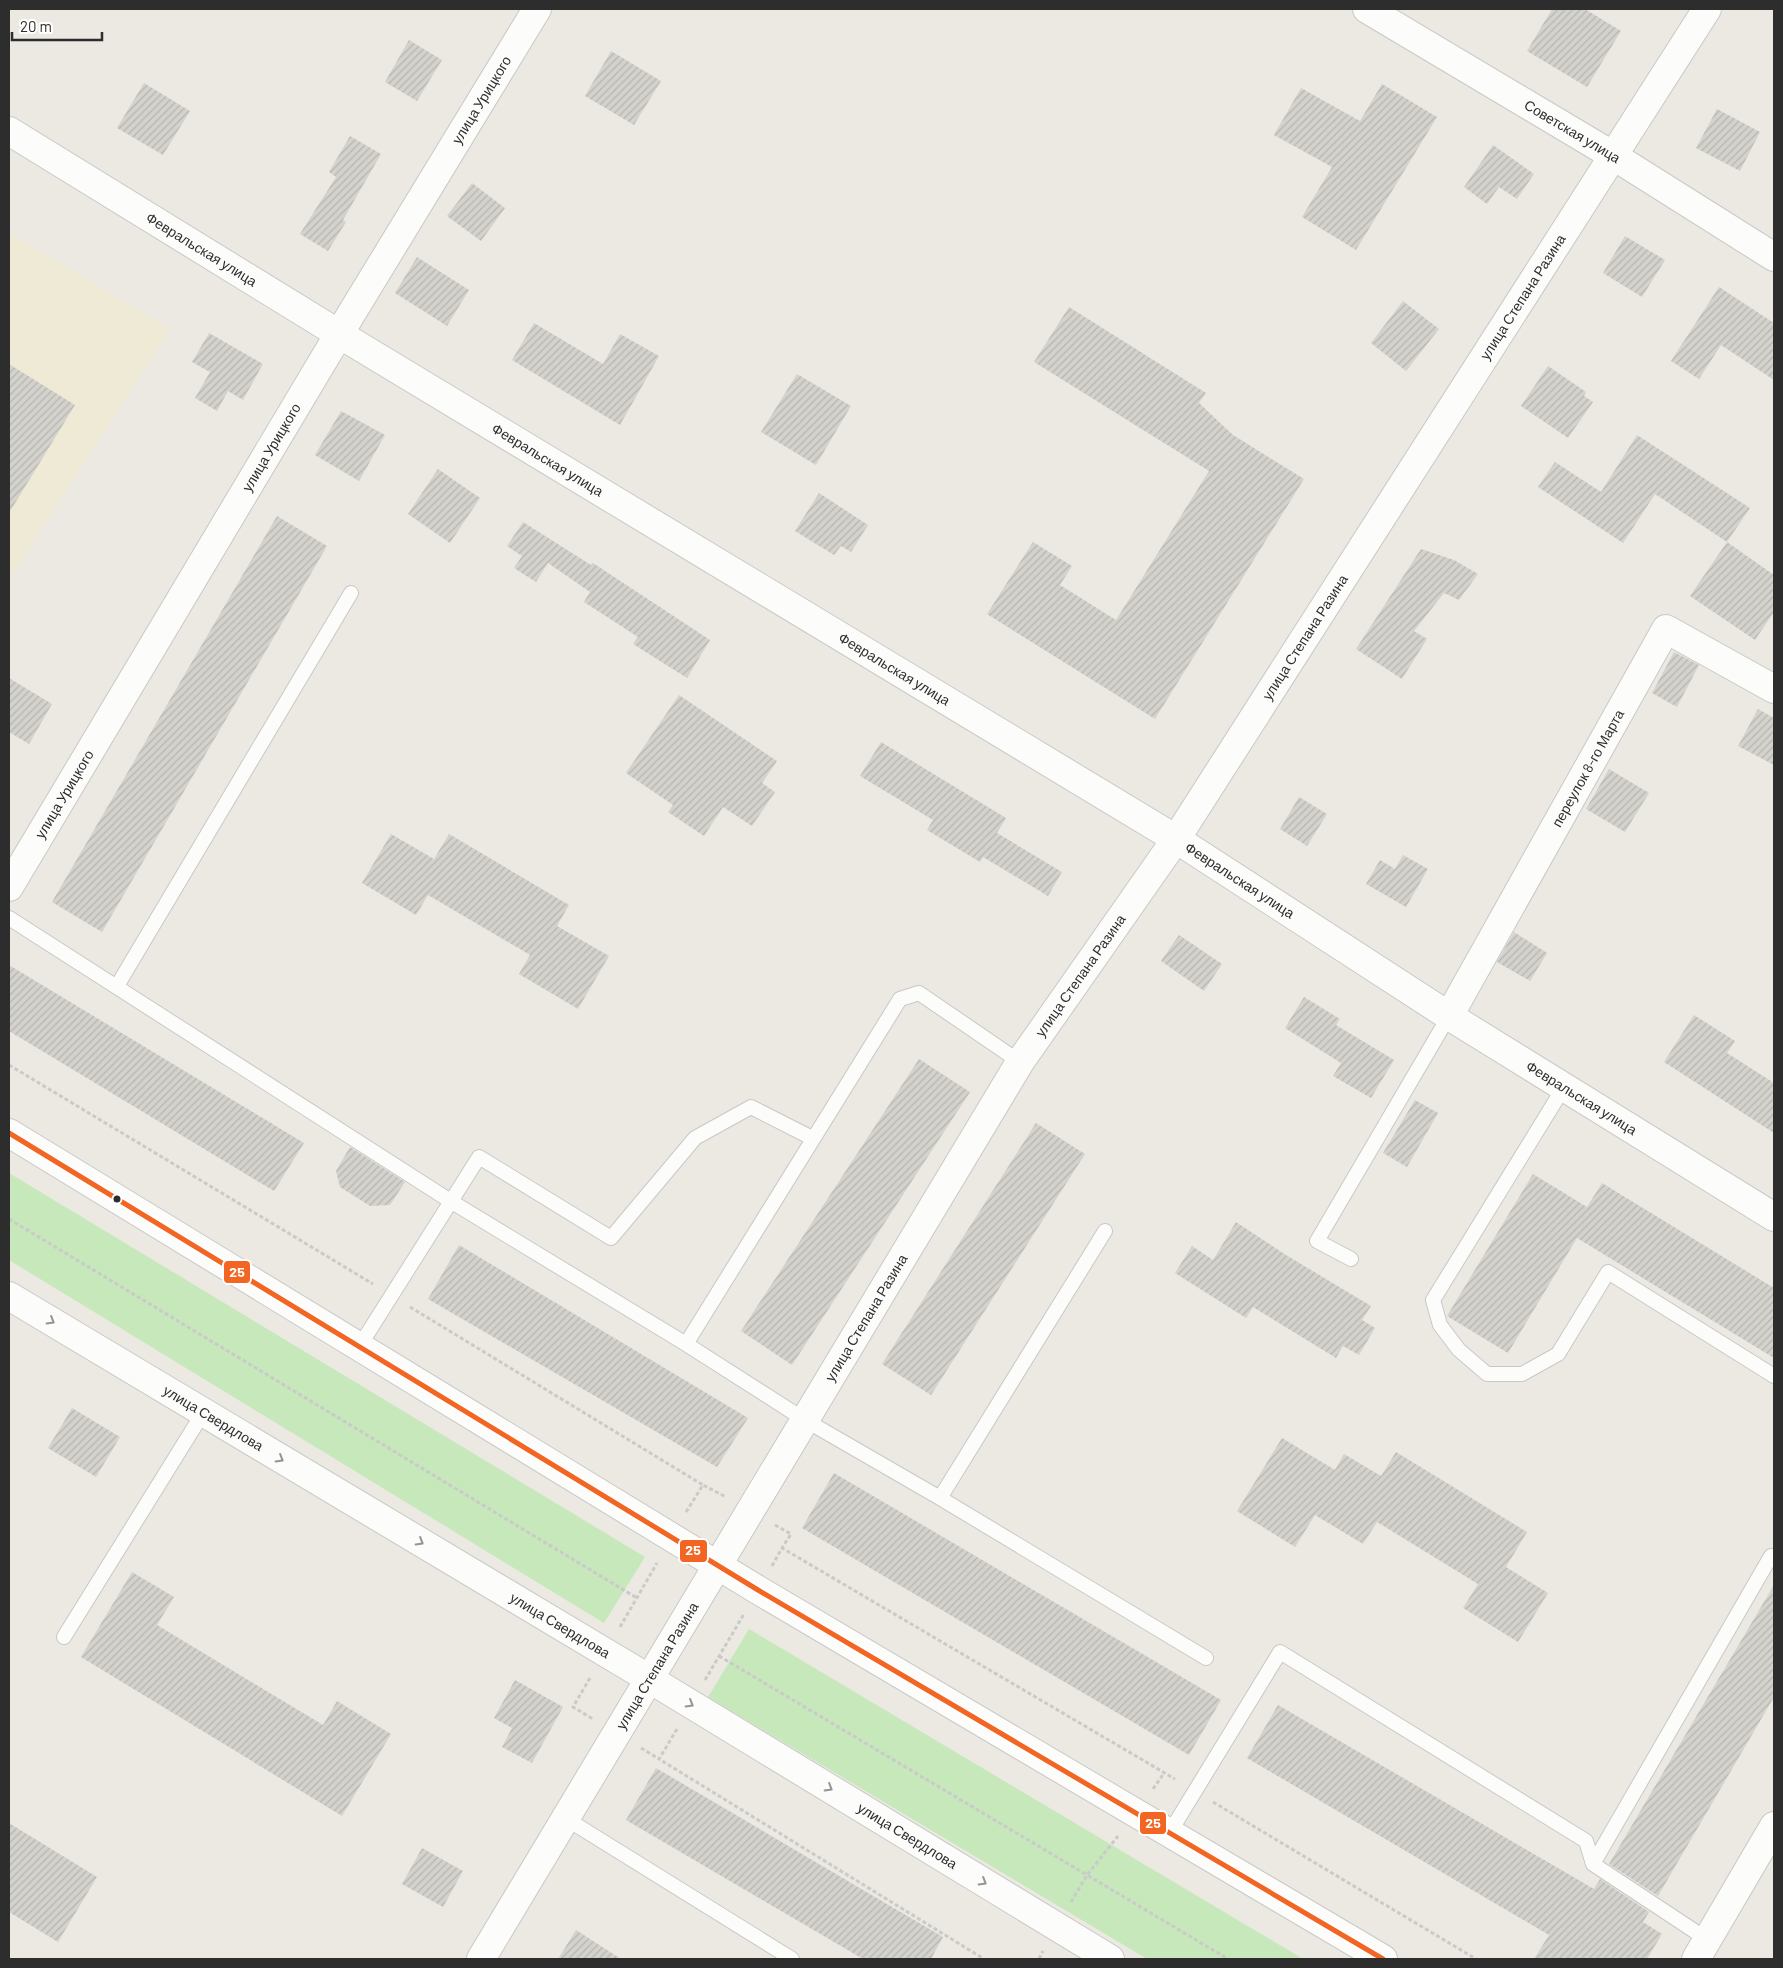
<svg xmlns="http://www.w3.org/2000/svg" width="1783" height="1968" font-family="Barlow,sans-serif">
<defs>
<pattern id="building-hatch" width="6" height="6" patternUnits="userSpaceOnUse" patternTransform="scale(1.25)"><rect width="6" height="6" fill="#d4d2cd"/><path d="M-1 1l2-2M0 6l6-6M5 7l2-2" fill="none" stroke="#b6b5b0"/></pattern>
</defs>
<rect width="100%" height="100%" fill="#ebe9e2"/>
<path fill="#eeead6" d="M9,232l161,97 -161,251z"/>
<path fill="#c6e8ba" d="M9,1173l636,384 -41,66 -595,-363z
M749,1629l554,330h-156l-439,-262z"/>
<path fill="url(#building-hatch)" d="M1552,9h33l36,22 -34,56 -60,-36z
M409,40l33,20 -25,41 -32,-19z
M611,51l50,30 -27,44 -49,-29z
M144,83l46,28 -27,44 -46,-27z
M1382,84l55,33 -81,133 -54,-33 30,-50 -58,-32 27,-47 59,33z
M1717,109l43,23 -20,39 -44,-23z
M350,136l31,18 -38,66 3,2 -18,29 -28,-17 36,-57 -7,-5z
M1493,145l41,29 -17,25 -18,-12 -12,17 -23,-17z
M472,183l33,25 -24,33 -34,-25z
M1625,236l40,24 -23,37 -39,-24z
M417,257l52,33 -22,36 -52,-33z
M1719,287l55,36v57l-53,-35 -22,34 -28,-18z
M1403,301l36,28 -33,42 -35,-28z
M1069,307l137,86 -7,10 34,32 71,44 -149,240 -168,-105 46,-72 39,24 -12,19 56,35 93,-149 -175,-109z
M534,323l69,41 17,-30 39,22 -39,69 -108,-65z
M209,333l54,31 -20,36 -15,-9 -11,20 -22,-13 15,-26 -18,-10z
M9,364l66,41 -66,108z
M1548,366l38,26 -2,4 9,6 -25,36 -47,-32z
M797,374l54,32 -35,59 -55,-33z
M341,411l44,24 -26,46 -44,-26z
M1637,435l113,73 -23,34 -72,-48 -32,49 -85,-56 17,-25 46,30z
M438,469l42,29 -30,45 -42,-29z
M819,493l49,32 -17,27 -10,-6 -7,9 -39,-24z
M277,516l50,30 -225,386 -50,-30z
M523,522l68,43 2,-2 117,77 -23,38 -54,-34 5,-7 -54,-35 6,-10 -42,-29 -12,19 -22,-14 8,-12 -15,-10z
M1727,542l47,33v37l-19,28 -65,-44z
M1421,549l33,11 24,14 -19,26 -15,-7 -30,38 13,8 -25,40 -46,-30z
M1674,652l25,13 -22,42 -25,-14z
M9,678l43,26 -23,40 -20,-12z
M679,695l98,66 -15,22 13,9 -23,34 -29,-19 -19,29 -36,-24 5,-7 -47,-32z
M1758,709l16,9v47l-36,-19z
M881,742l125,76 -9,15 65,39 -14,24 -65,-39 -3,5 -53,-32 6,-10 -73,-44z
M1609,769l40,24 -24,39 -39,-23z
M1299,797l28,17 -20,32 -27,-17z
M391,834l43,25 15,-25 120,71 -12,21 52,30 -31,53 -59,-35 11,-19 -102,-60 -12,20 -54,-32z
M1403,855l25,14 -22,38 -40,-23 14,-24 15,9z
M1514,932l33,21 -17,28 -33,-19z
M1179,935l43,29 -18,27 -43,-30z
M9,965l295,178 -30,48 -265,-160z
M1304,997l36,22 -4,6 58,35 -23,38 -38,-22 8,-13 -56,-35z
M1694,1015l41,26 -8,12 47,30v50l-110,-71z
M919,1059l51,33 -178,273 -51,-34z
M1415,1100l23,13 -31,54 -24,-14z
M1036,1123l49,31 -154,241 -49,-31z
M350,1147l55,35 -15,23 -20,1 -30,-19 -4,-16z
M1533,1174l54,33 15,-24 172,105v70l-197,-120 -69,115 -61,-37z
M1236,1222l50,33 85,51 -9,14 13,8 -16,27 -16,-9 -7,12 -83,-51 -7,11 -71,-45 17,-27 21,14z
M459,1245l289,173 -31,49 -289,-168z
M72,1408l48,29 -24,40 -48,-29z
M1282,1438l53,32 9,-16 37,22 15,-24 131,80 -21,35 42,26 -30,49 -55,-34 15,-24 -101,-62 -14,22 -48,-29 -20,32 -58,-36z
M834,1473l387,227 -32,55 -387,-227z
M132,1572l42,25 -17,28 166,100 14,-24 54,33 -49,82 -261,-159z
M1774,1585v112l-116,199 -49,-32z
M515,1680l48,27 -31,56 -30,-16 10,-19 -18,-10z
M1278,1705l316,184 6,-10 49,33 -6,10 19,12 -15,25h-113l15,-24 -302,-177z
M656,1768l287,169 -12,22h-68l-237,-139z
M9,1823l88,54 -39,65 -49,-30z
M422,1848l41,23 -20,36 -41,-23z
M576,1930l45,29h-63z"/>
<g fill="none" stroke-linecap="round" stroke-linejoin="round">
<defs>
<path id="lane" d="M9,918l443,284 234,142 119,76 135,78 266,160
M117,986l234,-393
M1564,1087l-131,213 7,25 19,25 28,24h35l36,-20 50,-82 166,104
M1351,1259l-34,-18 132,-225
M686,1344l214,-345 19,-6 101,69
M359,1347l120,-190 132,81 84,-100 56,-31 61,31
M940,1498l165,-267
M64,1637l139,-224
M565,1818l227,141
M1170,1832l110,-180 306,189 7,23
M1708,1940l-115,-76 178,-308"/>
<g id="street">
<path id="s1" d="M1367,9l245,146 162,102"/>
<path id="s2" d="M9,131l330,203 837,505 273,177 325,201"/>
<path id="s3" d="M9,887l330,-553 198,-325"/>
<path id="s4" d="M1449,1016l217,-387 108,60"/>
<path d="M1696,1959l78,-133"/>
</g>
<g id="secondary">
<path d="M9,1133l749,457 625,369"/>
<path id="s5" d="M9,1296l639,382 462,281"/>
<path id="s6" d="M481,1959l539,-897 156,-223 531,-830"/>
</g>
</defs>
<use href="#lane" stroke="#c8c8c7" stroke-width="16"/>
<use href="#street" stroke="#c8c8c7" stroke-width="30"/>
<use href="#secondary" stroke="#c8c8c7" stroke-width="30"/>
<path stroke="#cacac9" stroke-width="3" stroke-dasharray="4 2.5" stroke-linecap="butt" d="M9,1065l364,219
M9,1219l628,379
M410,1307l293,178
M686,1512l17,-27 23,12
M775,1525l16,9 -9,14
M772,1566l10,-18 393,231
M620,1627l37,-64
M719,1656l368,219 31,-39
M590,1678l-17,29 20,12
M705,1680l39,-66
M677,1729l-18,30 325,200
M641,1748l18,11
M1153,1789l11,-16
M1213,1802l263,157
M1071,1902l16,-27 141,84
M1039,1959l4,-8"/>
<use href="#lane" stroke="#fcfcfb" stroke-width="14"/>
<use href="#street" stroke="#fcfcfb" stroke-width="28"/>
<use href="#secondary" stroke="#fcfcfb" stroke-width="28"/>
<defs>
<path id="bus-1" d="M9,1133l749,457 625,369"/>
</defs>
<use href="#bus-1" stroke="#fff" stroke-width="9"/>
<use href="#bus-1" stroke="#f26522" stroke-width="5"/>
</g>
<defs><path id="oneway-chevron" d="M-2-3.5L2.5 0L-2 3.5" fill="none" stroke-width="1.6" stroke-linecap="round" stroke-linejoin="round" transform="scale(1.25)"/></defs>
<g stroke="#949494">
<use href="#oneway-chevron" transform="translate(51 1321) rotate(31)"/>
<use href="#oneway-chevron" transform="translate(280 1459) rotate(31)"/>
<use href="#oneway-chevron" transform="translate(420 1542) rotate(31)"/>
<use href="#oneway-chevron" transform="translate(690 1704) rotate(31)"/>
<use href="#oneway-chevron" transform="translate(829 1788) rotate(31)"/>
<use href="#oneway-chevron" transform="translate(983 1882) rotate(31)"/>
</g>
<circle fill="#2d2d2d" stroke="#fff" stroke-width="2" cx="117" cy="1199" r="4.5"/>
<g text-anchor="middle" stroke-width="4.5" stroke-linejoin="round" paint-order="stroke">
<g font-size="14" fill="#2d2d2d" stroke="#fff">
<text dy="5" stroke="none"><textPath href="#s3" startOffset="918">улица Урицкого</textPath></text>
<text dy="5" stroke="none"><textPath href="#s1" startOffset="239">Советская улица</textPath></text>
<text dy="5" stroke="none"><textPath href="#s2" startOffset="226">Февральская улица</textPath></text>
<text dy="5" stroke="none"><textPath href="#s6" startOffset="1962">улица Степана Разина</textPath></text>
<text dy="5" stroke="none"><textPath href="#s3" startOffset="512">улица Урицкого</textPath></text>
<text dy="5" stroke="none"><textPath href="#s2" startOffset="631">Февральская улица</textPath></text>
<text dy="5" stroke="none"><textPath href="#s6" startOffset="1558">улица Степана Разина</textPath></text>
<text dy="5" stroke="none"><textPath href="#s2" startOffset="1036">Февральская улица</textPath></text>
<text dy="5" stroke="none"><textPath href="#s4" startOffset="284">переулок 8-го Марта</textPath></text>
<text dy="5" stroke="none"><textPath href="#s3" startOffset="108">улица Урицкого</textPath></text>
<text dy="5" stroke="none"><textPath href="#s2" startOffset="1441">Февральская улица</textPath></text>
<text dy="5" stroke="none"><textPath href="#s6" startOffset="1152">улица Степана Разина</textPath></text>
<text dy="5" stroke="none"><textPath href="#s2" startOffset="1846">Февральская улица</textPath></text>
<text dy="5" stroke="none"><textPath href="#s6" startOffset="748">улица Степана Разина</textPath></text>
<text dy="5" stroke="none"><textPath href="#s5" startOffset="238">улица Свердлова</textPath></text>
<text dy="5" stroke="none"><textPath href="#s5" startOffset="642">улица Свердлова</textPath></text>
<text dy="5" stroke="none"><textPath href="#s6" startOffset="342">улица Степана Разина</textPath></text>
<text dy="5" stroke="none"><textPath href="#s5" startOffset="1048">улица Свердлова</textPath></text>
</g>
</g>
<g stroke="#fff" stroke-width="2">
<rect x="223" y="1260" width="28" height="24" rx="5" fill="#f26522"/>
<rect x="679" y="1539" width="29" height="24" rx="5" fill="#f26522"/>
<rect x="1139" y="1811" width="28" height="24" rx="5" fill="#f26522"/>
</g>
<g font-size="14" text-anchor="middle" font-weight="bold" fill="#fff">
<text x="237" y="1277">25</text>
<text x="693" y="1555">25</text>
<text x="1153" y="1828">25</text>
</g>
<rect width="1783" height="1968" fill="none" stroke="#2d2d2d" stroke-width="20"/>
<path d="M12 32v8h90v-8" fill="none" stroke="#2d2d2d" stroke-width="2.5"/>
<text x="20" y="32" font-size="15" fill="#2d2d2d" stroke="#ffffff" stroke-width="4" paint-order="stroke">20 m</text>
</svg>
